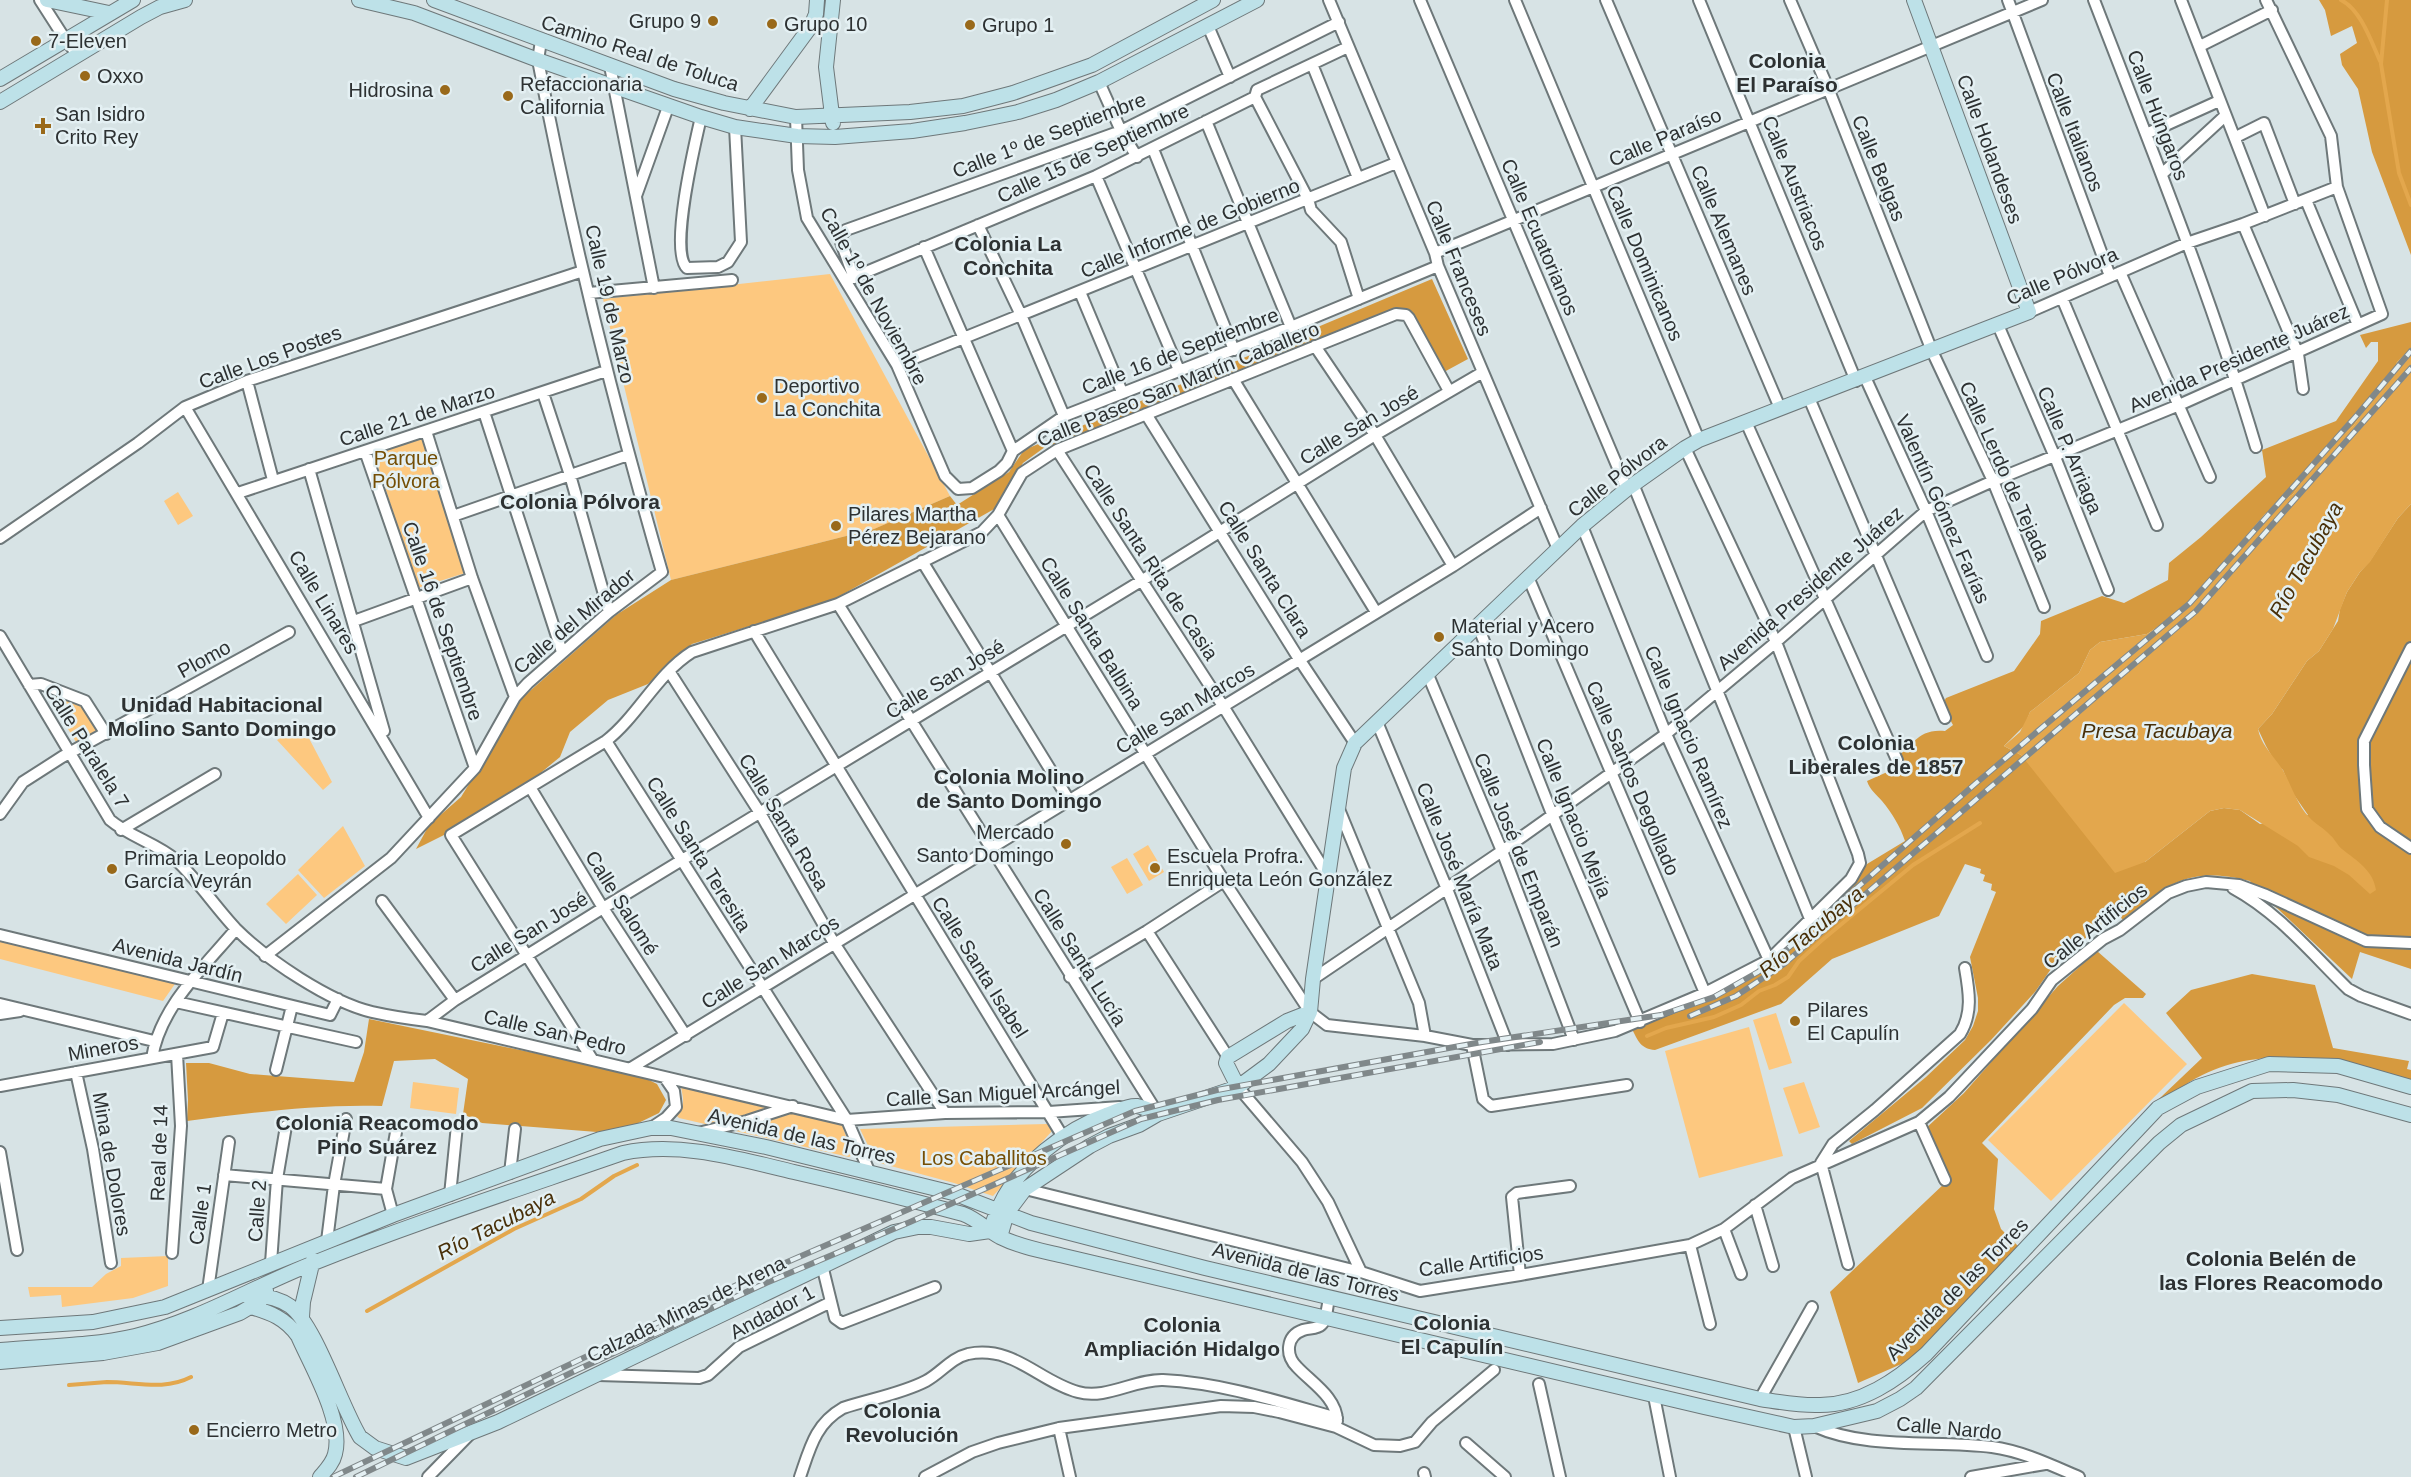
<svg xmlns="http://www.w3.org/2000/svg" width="2411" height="1477" font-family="Helvetica,sans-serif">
<rect width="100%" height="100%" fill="#d7e3e5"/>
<path fill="#fdc87f" d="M830,274l120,222 -76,33 -203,51 -68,-281z
M422,434l43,139 -47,15 -45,-137z
M178,492l15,24 -15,9 -14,-24z
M43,688l41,15 15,26 -23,13z
M302,725l30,57 -9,8 -46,-50z
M343,826l22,40 -41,32 -26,-28z
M1148,845l16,27 -15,9 -16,-27z
M1127,858l16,27 -16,9 -16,-27z
M298,874l19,21 -31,29 -20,-20z
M0,940l177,41 -14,20 -163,-42z
M2124,1003l63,61 -136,137 -63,-61z
M1776,1013l16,50 -23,7 -16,-50z
M1749,1027l34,129 -84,22 -34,-127z
M413,1082l46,6 -3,26 -46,-6z
M1804,1082l16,45 -21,7 -16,-46z
M681,1087l160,34 11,34 -3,2 -170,-39 -3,-3c10,-10 7,-17 5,-28z
M1047,1124l5,7 -59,65 -39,-13 -78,-21 -16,-33z
M168,1256v30l-35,12 -71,9 -1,-12 -31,2 -2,-10h64l14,-13 15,-8v-8z"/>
<path fill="#d69a3f" d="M2319,0h92v255l-39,-103 -14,-63 -16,-24 -2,-11 17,-11 -5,-17 -21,10 -6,-26z
M1432,279l36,80 -24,13 -36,-63 -238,90 -122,53 8,-13 -33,24 -27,45 -165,93 -139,43 -44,40 -40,16 -38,32 -10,25 -28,23 -78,50 -38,19 13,-24 32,-28 61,-99 94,-83 55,-35 203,-51 76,-33 7,9 52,-33 15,-22z
M2411,322v27l-14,13 -5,15 -16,16 -22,32 -34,32 -27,37 -28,20 -35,41 -14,22 -27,29 -42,28 -47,8 -10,8 -11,23 -49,39 -5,13 -21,21 17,9 124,107 65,-51 14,-3 16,2 20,14 48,-9 -16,-23 -9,-22 -7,-6 -10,-18 -8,-17 14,-15 35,-53 12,-10 19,-30 2,-12 7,-17 13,-20 10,-11 28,-43 13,-14v465l-51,-17 -8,27 -74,-70 -22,-17 -6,-11c-61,-15 -82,2 -127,39l-7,-8 -63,54 -18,26 -44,48 -69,68 -70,36 -3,-3 77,-64 39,-37 8,-14 5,-15v-13l-8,-41 26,-65 -5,-2 1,-6 -9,-3 2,-6 -5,-2 1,-4 -16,-5 -26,52 -107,43 -51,45 -126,46c-14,-1 -17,-9 -23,-21l139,-65 96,-100 38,-23c-5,-15 -13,-28 -23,-40 -6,-7 -12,-11 -15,-20l27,-12 -1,-10c20,-12 24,-31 52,-28l8,-6 -11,-20 4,-7 68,-27 26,-37 1,-13 61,-25 22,7 44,-23 1,-17 32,-26 65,-60 -4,-27 74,-29 42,-60v-19h-7l-5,6 -6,-13z
M2097,951l49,43 -3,4h-18l-11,7 -132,138 16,16 -4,50 7,20 19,19 -91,94 -23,20 -48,21 -28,-91 116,-110 -22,-52 40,-37 94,-107z
M2252,974l63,11 18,63 76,13 -2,8 4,1v12c-75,-20 -154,-44 -226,3 -15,10 -28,23 -41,35l-4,-3 62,-59 -36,-45 25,-23z
M369,1019l268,55 20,10 9,16 -7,13 -33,16 -29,3 -115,-9 -19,-9 5,-35 -33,-20 -41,2 -12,45c-66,-2 -131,7 -195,15l1,-21 -2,-37h23l41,11 104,8 10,-30z"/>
<path fill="#e3a74d" d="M2411,349v155l-13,14 -28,44 -10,10 -13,20 -14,37 -14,22 -12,10 -35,53 -14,15c3,17 18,29 26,43 8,15 13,32 25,45 6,7 15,11 21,18 5,4 7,10 12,14 15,12 31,21 34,41l-6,4 -21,-19 -15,-9 -25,-9 -11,-11 -58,-36 -16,-2 -14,3 -65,51 -30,11 -94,-118 -17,-9 16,-14 10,-20 49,-39 11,-23 10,-8 47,-8 42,-28 27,-29 14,-22 35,-41 28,-20 26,-37 35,-32 22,-32 16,-16 5,-15z"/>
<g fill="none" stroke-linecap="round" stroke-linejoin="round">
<path stroke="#e3a74d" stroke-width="4" d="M2341,0c20,10 30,41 39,61
M2387,0l-6,64 18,109 12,32
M1647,1036l19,-8 48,-11 27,-12 18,-14 16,-6 13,-8 11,-16 22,-20 92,-76 67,-42
M367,1311l147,-82 67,-30 33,-23 23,-11
M69,1385c13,-1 25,-2 38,-3 29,0 57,9 84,-5"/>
<defs>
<path id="street" d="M40,0l25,39 13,16
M1329,0l106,253 3,13 120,283
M1420,0l207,489
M1515,0l184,440
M1606,0l174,408
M1699,0l157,381
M1790,0l38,88 104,263 61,130 51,126
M2008,0l102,276
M2094,0c57,148 117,295 162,447
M2181,0l84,216
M1208,26l22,51
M2200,46l72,-36
M1312,64l46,114
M610,66l44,222
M1099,82l22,49 16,26
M1255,97l53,102 3,11 30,32 18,57
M701,117c-6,26 -32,135 -14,151l31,-1 10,-5 13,-20 -6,-115
M796,117l2,53 9,48 90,147 48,111 13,13 14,-1 27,-17 8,-8 6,-12 51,-35 227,-89 147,-61
M1206,121l85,206
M2146,134l73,-33
M2236,137l28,-14 31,81
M1153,149l81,201
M2163,173l62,-57
M1096,176l83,194
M636,196l32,-89
M2306,200l52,125
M2243,224l55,130 5,35
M978,225l43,90 43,101
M924,247l89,204
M1435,253l607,-253
M2120,272l90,205
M854,278l-13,-36 -1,-5 6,-7 275,-99 218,-109
M847,280l249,-104 159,-79 2,-7 91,-43
M1080,292l42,100
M589,293l143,-13
M2062,298l95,227
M2029,312l158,-69 56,-19 94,-37
M1998,325l57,132 53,133
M1315,346l60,89 78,131
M897,365l499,-202
M1865,377l61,134 61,145
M1233,379l143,233
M247,381l26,99
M543,393l27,82 39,137
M1809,398l136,320
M185,407l244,411
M484,412l78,240
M1146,414l153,245 56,84
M1746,422l151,338
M426,431l46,147 43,119
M1057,450l166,256 105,170
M365,451l110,317
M309,469l75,262
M1633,484l178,437
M238,493l368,-122
M998,515l226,366 86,131 17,13 98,11 47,9 81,-1 62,-13 90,-38 64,-33 82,-81 9,-16 -2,-9 -82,-212 -91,-194
M453,516l175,-61
M1582,526l84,208 103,226
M0,538l138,-95 47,-36 62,-26 336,-110
M922,561l147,239
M1528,577l177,416
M838,604l320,510
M354,621l118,-43
M1478,626l74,188 88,208
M754,631l309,506
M0,636l110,184c20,17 46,23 66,40 21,19 40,48 60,69 31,31 94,73 136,83 18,4 37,7 55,9l420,99 98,-7 104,-1 71,-5
M2411,648l-47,93v24l3,44 13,18 31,21
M669,671l91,142 74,130 111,170
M1428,675l74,176 72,189
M29,685l12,-1 44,17 21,33
M1377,722l70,167 61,156
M606,741l241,379 22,51
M530,787l73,121 83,128
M1338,807l81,196 6,33
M0,814l23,-32 39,-25 227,-125
M121,830l94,-56
M2233,888c46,25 78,65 115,101l13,7 50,18
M382,901l73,99
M1147,931l81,126
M0,935l330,80 8,-16
M265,956l126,-98 84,-90 40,-71 13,-14 81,-71 53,-40c-49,-169 -91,-339 -124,-512l3,-19
M1070,977l77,-46 77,-50
M1313,979l189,-128 164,-117 110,-92 150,-131 67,-30 186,-76 203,-91 -45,-127 -6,-51 -65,-136
M176,1002l180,40
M0,1004l154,37
M0,1014l20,-3
M427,1021l28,-21 148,-92 538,-327 234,-146 108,-63
M1472,1045l11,54 8,7 136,-21
M152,1058c8,-51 52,-91 84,-129
M592,1059l-141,-224 155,-94c32,-25 51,-67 86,-89l146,-48 144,-72 16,-17 24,-42 35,-23 339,-136 10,1 3,3 40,73
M631,1068l822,-502 88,-58
M276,1070l16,-64
M76,1072l17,77 18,114
M0,1086l213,-39 10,-34
M1238,1087l64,75 26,40 33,70
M1919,1122l26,58
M651,1128l15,-10 10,-11 -2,-16 -9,-13
M698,1133l49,-12 46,-15
M0,1152l17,98
M510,1173l5,-44
M224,1175l162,14
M1021,1188l340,84 59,19 100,-16 170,-30 34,-16 68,-51 127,-56 30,-25 83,-88 20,-29 51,-41 17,-9 48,-37 18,-7 20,-4 33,3 27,10 100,46 45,2
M450,1195l7,-70
M1755,1205l18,61
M393,1215l-7,-26 10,-57
M1724,1229l17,45
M327,1241l7,-56 12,-66
M1690,1245l20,79
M172,1253l9,-127 -4,-72
M271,1263l6,-84 9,-53
M1848,1264l-27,-101 12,-19 42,-34 85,-76c13,-21 9,-43 5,-66
M822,1265l13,53 7,5 93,-36
M1520,1275l-8,-78 5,-4 53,-7
M208,1290l21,-148
M1329,1299c-2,7 -2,21 -8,26 -4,4 -12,3 -18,5 -17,6 -18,25 -6,37 15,16 40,31 40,54
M598,1375l101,3 9,-3 31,-28 92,-45
M1539,1384l21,93
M1654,1396l16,81
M1760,1399l52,-92
M1814,1426c53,24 121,14 178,21 30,4 59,18 87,30
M1794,1427l12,50
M1059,1428l11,49
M1466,1443l39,34
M1424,1473l1,4
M428,1477l41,-42
M800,1477c10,-29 15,-53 43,-69 27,-9 58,-14 83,-27 15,-8 25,-23 42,-27 46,-9 70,27 110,38 28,8 57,-13 85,-12 60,3 117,22 174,38
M925,1477l47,-25 26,-9 61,-15 162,-22 33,1 25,5 57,15 38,18 26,1 15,-4 17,-20 62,-52
M1971,1477l74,-13"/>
<path id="secondary" d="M47,0l62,13
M359,0l55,13 124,47 163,57 34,10 62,9 38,1 77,-6 53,-8 53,-11 38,-12 43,-18 158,-82
M434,0l240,89 50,14 72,14 114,-5 53,-6 50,-13 79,-28 121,-65
M0,79l133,-79
M0,102l141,-85 19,-10 25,-7
M750,109l61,-83 5,-12 1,-14
M833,123l-7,-56 7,-67
M1238,1087l-12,-24 2,-6 59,-36 23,-9
M990,1231c3,-9 6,-18 10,-26 18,-39 66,-76 106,-90 10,-3 21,-10 31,-9 7,1 15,6 21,8
M1000,1237l7,-24 18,-24 65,-43 19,-10 30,-11 19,-11 80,-27 31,-23 33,-35 8,-17 3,-33 31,-211 11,-25 227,-217 45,-37 58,-41 14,-8 330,-128 -115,-312
M246,1295c16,0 31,2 44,11 25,18 51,100 70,131l15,11 31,10 92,-36 396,-190 24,-5h13l38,7 21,-3
M251,1307c20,6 34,11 47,29 13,30 46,85 37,118 -2,9 -9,16 -15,23
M302,1317l1,-15 10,-42
M0,1328l93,-6 72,-15 228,-92 207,-76 51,-11h20l95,19 187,46 78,30 174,45 555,131c20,3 40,7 60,6 41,0 77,-25 106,-51l232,-246 39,-21 72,-23 69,2 73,21
M0,1350c45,-4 91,-4 135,-14 62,-15 118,-49 176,-72 103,-41 208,-75 312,-111 57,-12 116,6 171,19 57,13 113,27 169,42 14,5 24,16 37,23 20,10 43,14 64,19l640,151 90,20 20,-1 63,-15 23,-12 16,-11 243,-245 22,-18 71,-34 41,-1 45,5 73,20
M0,1362l103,-9 55,-10 82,-30 20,-12 6,-10"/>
</defs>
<use href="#street" stroke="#6e787a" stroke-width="14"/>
<use href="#secondary" stroke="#6e787a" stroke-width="16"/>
<use href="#street" stroke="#fff" stroke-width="10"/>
<use href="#secondary" stroke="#bde1e8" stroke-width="14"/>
<defs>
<path id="rail" d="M1690,1016l46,-20 48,-32 412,-353 215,-243
M333,1477l429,-204 373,-162 82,-21 265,-48 179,-27 53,-18 44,-25 19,-14 198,-174 215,-181 168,-189 53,-63
M356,1477l221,-107 189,-87 144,-61 231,-103 77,-19 322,-58"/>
</defs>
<use href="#rail" stroke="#80888a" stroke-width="6"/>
<use href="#rail" stroke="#e4f0f3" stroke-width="4" stroke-dasharray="11" stroke-linecap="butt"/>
</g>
<g fill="#99691a" stroke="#e4f0f3" stroke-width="2">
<circle cx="713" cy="21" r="6"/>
<circle cx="772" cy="24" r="6"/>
<circle cx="970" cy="25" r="6"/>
<circle cx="36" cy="41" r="6"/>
<circle cx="85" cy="76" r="6"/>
<circle cx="445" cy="90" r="6"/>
<circle cx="508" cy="96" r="6"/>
<path d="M40 117h6v6h6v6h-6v6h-6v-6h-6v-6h6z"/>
<circle cx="762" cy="398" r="6"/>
<circle cx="836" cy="526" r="6"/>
<circle cx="1439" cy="637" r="6"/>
<circle cx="1066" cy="844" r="6"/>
<circle cx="1155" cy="868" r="6"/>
<circle cx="112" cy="869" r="6"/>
<circle cx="1795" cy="1021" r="6"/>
<circle cx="194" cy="1430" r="6"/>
</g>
<g text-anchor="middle" stroke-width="5" stroke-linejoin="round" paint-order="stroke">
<g font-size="20" fill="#2d3132" stroke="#e4f0f3" text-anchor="start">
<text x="701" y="28" text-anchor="end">Grupo 9</text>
<text x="784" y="31">Grupo 10</text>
<text x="982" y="32">Grupo 1</text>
<text x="48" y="48">7-Eleven</text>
<text x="97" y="83">Oxxo</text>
<text x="520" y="91">Refaccionaria<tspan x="520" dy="23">California</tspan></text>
<text x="433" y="97" text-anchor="end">Hidrosina</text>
<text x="55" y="121">San Isidro<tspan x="55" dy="23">Crito Rey</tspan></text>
<text x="774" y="393">Deportivo<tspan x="774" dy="23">La Conchita</tspan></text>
<text x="848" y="521">Pilares Martha<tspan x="848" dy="23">Pérez Bejarano</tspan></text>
<text x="1451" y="633">Material y Acero<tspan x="1451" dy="23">Santo Domingo</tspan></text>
<text x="1054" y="839" text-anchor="end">Mercado<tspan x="1054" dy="23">Santo Domingo</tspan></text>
<text x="1167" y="863">Escuela Profra.<tspan x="1167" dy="23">Enriqueta León González</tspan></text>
<text x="124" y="865">Primaria Leopoldo<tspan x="124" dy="23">García Veyrán</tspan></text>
<text x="1807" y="1017">Pilares<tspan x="1807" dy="23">El Capulín</tspan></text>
<text x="206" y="1437">Encierro Metro</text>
</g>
<g font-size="20" fill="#2d3132" stroke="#e4f0f3">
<text transform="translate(640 53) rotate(18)" y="7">Camino Real de Toluca</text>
<text transform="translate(2158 115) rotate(69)" y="7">Calle Húngaros</text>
<text transform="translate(2075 132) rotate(69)" y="7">Calle Italianos</text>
<text transform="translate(1049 135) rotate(-21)" y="7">Calle 1º de Septiembre</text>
<text transform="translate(1665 137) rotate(-23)" y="7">Calle Paraíso</text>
<text transform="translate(1990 149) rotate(70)" y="7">Calle Holandeses</text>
<text transform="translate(1093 153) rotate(-25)" y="7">Calle 15 de Septiembre</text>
<text transform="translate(1879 168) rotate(68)" y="7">Calle Belgas</text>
<text transform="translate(1795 183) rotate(68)" y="7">Calle Austriacos</text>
<text transform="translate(1190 228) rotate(-22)" y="7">Calle Informe de Gobierno</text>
<text transform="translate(1724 230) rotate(67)" y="7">Calle Alemanes</text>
<text transform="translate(1540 237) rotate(67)" y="7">Calle Ecuatorianos</text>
<text transform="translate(1645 263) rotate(67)" y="7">Calle Dominicanos</text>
<text transform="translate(1459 268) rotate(68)" y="7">Calle Franceses</text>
<text transform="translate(2062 276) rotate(-23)" y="7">Calle Pólvora</text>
<text transform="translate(874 296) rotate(61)" y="7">Calle 1º de Noviembre</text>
<text transform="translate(610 304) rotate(77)" y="7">Calle 19 de Marzo</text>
<text transform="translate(1180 351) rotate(-21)" y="7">Calle 16 de Septiembre</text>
<text transform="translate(270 357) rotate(-20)" y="7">Calle Los Postes</text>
<text transform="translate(2239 358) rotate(-24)" y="7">Avenida Presidente Juárez</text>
<text transform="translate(1178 384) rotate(-22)" y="7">Calle Paseo San Martín Caballero</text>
<text transform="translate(417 415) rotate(-18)" y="7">Calle 21 de Marzo</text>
<text transform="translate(1359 425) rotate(-31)" y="7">Calle San José</text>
<text transform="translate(2070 450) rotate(67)" y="7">Calle P. Arriaga</text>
<text transform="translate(2005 471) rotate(66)" y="7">Calle Lerdo de Tejada</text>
<text transform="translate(1617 476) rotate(-38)" y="7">Calle Pólvora</text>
<text transform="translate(1943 509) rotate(66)" y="7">Valentín Gómez Farías</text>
<text transform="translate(1151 562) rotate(57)" y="7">Calle Santa Rita de Casia</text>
<text transform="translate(1265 569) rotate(58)" y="7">Calle Santa Clara</text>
<text transform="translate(1810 588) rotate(-41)" y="7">Avenida Presidente Juárez</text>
<text transform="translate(324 602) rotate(59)" y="7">Calle Linares</text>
<text transform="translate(443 621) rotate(71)" y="7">Calle 16 de Septiembre</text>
<text transform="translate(574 621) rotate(-40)" y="7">Calle del Mirador</text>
<text transform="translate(1092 633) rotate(58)" y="7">Calle Santa Balbina</text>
<text transform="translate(204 659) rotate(-29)" y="7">Plomo</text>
<text transform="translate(945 679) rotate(-31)" y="7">Calle San José</text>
<text transform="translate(1185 708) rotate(-31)" y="7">Calle San Marcos</text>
<text transform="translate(1689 737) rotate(67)" y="7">Calle Ignacio Ramírez</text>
<text transform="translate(87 746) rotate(58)" y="7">Calle Paralela 7</text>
<text transform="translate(1633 778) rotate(67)" y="7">Calle Santos Degollado</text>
<text transform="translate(1574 818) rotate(68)" y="7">Calle Ignacio Mejía</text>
<text transform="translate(784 822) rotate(59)" y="7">Calle Santa Rosa</text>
<text transform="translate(1519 850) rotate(68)" y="7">Calle José de Emparán</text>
<text transform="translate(699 854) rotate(58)" y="7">Calle Santa Teresita</text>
<text transform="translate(1460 876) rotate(68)" y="7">Calle José María Mata</text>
<text transform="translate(622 903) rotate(58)" y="7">Calle Salomé</text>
<text transform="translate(2095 926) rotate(-38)" y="7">Calle Artificios</text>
<text transform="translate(529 932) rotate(-32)" y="7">Calle San José</text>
<text transform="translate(1080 957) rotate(58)" y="7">Calle Santa Lucía</text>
<text transform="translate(178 960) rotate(14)" y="7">Avenida Jardín</text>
<text transform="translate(770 962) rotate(-32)" y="7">Calle San Marcos</text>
<text transform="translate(980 967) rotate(58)" y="7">Calle Santa Isabel</text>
<text transform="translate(555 1032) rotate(13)" y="7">Calle San Pedro</text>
<text transform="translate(103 1048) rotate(-10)" y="7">Mineros</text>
<text transform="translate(1003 1093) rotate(-3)" y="7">Calle San Miguel Arcángel</text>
<text transform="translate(802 1136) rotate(13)" y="7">Avenida de las Torres</text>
<text transform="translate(159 1153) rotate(-88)" y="7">Real de 14</text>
<text transform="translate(112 1164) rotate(80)" y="7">Mina de Dolores</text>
<text transform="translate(257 1211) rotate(-86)" y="7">Calle 2</text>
<text transform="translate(200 1214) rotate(-82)" y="7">Calle 1</text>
<text transform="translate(1481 1261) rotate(-8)" y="7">Calle Artificios</text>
<text transform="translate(1306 1272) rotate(14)" y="7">Avenida de las Torres</text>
<text transform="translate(1957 1289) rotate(-45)" y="7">Avenida de las Torres</text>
<text transform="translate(686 1309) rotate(-26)" y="7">Calzada Minas de Arena</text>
<text transform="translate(772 1312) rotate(-28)" y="7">Andador 1</text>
<text transform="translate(1949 1428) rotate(5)" y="7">Calle Nardo</text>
</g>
<g font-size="20" fill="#754e04" stroke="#e4f0f3">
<text x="406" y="465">Parque<tspan x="406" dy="23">Pólvora</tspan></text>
<text x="984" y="1165">Los Caballitos</text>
</g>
<g font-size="21" font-weight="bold" fill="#2d3132" stroke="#e4f0f3">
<text x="1787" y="68">Colonia<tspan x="1787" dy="24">El Paraíso</tspan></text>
<text x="1008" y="251">Colonia La<tspan x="1008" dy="24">Conchita</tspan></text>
<text x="580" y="509">Colonia Pólvora</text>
<text x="222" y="712">Unidad Habitacional<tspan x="222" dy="24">Molino Santo Domingo</tspan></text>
<text x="1876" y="750">Colonia<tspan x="1876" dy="24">Liberales de 1857</tspan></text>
<text x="1009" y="784">Colonia Molino<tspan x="1009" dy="24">de Santo Domingo</tspan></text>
<text x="377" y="1130">Colonia Reacomodo<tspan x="377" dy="24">Pino Suárez</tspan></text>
<text x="2271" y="1266">Colonia Belén de<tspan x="2271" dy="24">las Flores Reacomodo</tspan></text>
<text x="1452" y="1330">Colonia<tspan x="1452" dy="24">El Capulín</tspan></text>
<text x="1182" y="1332">Colonia<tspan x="1182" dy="24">Ampliación Hidalgo</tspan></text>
<text x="902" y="1418">Colonia<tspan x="902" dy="24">Revolución</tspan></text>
</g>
<g font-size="21" font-style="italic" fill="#493009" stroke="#e4f0f3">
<text transform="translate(2306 560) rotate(-61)" y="7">Río Tacubaya</text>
<text x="2157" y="738">Presa Tacubaya</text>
<text transform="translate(1811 932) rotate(-40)" y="7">Río Tacubaya</text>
<text transform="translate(496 1225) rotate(-27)" y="7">Río Tacubaya</text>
</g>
</g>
</svg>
